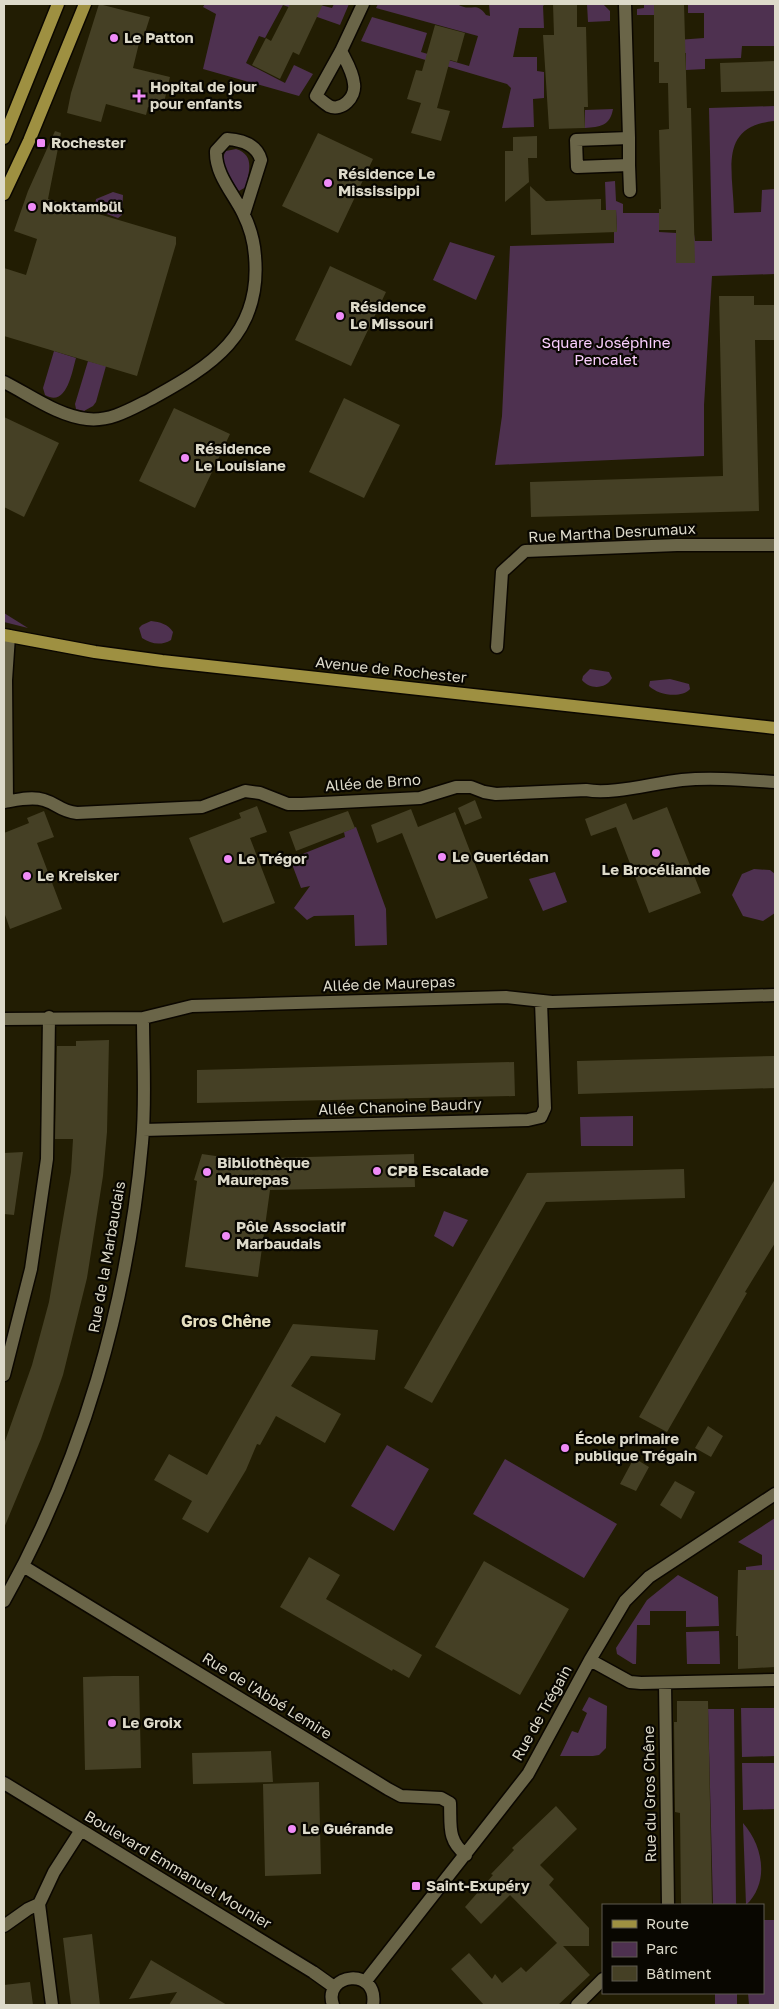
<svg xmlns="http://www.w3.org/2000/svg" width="779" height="2009" font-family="'Golos Text',sans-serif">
<rect width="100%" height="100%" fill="#221d03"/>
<path fill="#4e3150" d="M205,4h111l16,4 2,-4h15l-9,21 -57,-20 -18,33 -6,-2 -13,27 39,20 9,-18 19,9 -14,22 -96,-27 13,-55 -13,-7z
M378,4h79c14,9 19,-4 29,11l4,1 -1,-12h56l-2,2 1,22h-25l-6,29h24v14l7,1v26l-11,1 1,28 -32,1 9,-40 -4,-4 -146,-43 11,-24 55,16 -6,19 48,14 9,-30 -102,-28z
M587,4h16l7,7v10l-22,1z
M644,4h10v11h-17v-6l7,-1z
M688,4h87v42h-33l-1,12 -36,1v10l-19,1v-17h-9v-13l27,-2v-25h-16z
M775,106v15c-57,5 -42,49 -41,92l27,-1 1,-22 13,-1v85l-63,2 -8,129v51l-209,9 7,-49 8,-170 104,-3v-11l3,-1 -1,-21h-10l-1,-28 10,-1 1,20 7,3v9h36v19l35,2 1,7h17l-3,-133z
M613,109c-3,17 -13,18 -28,19v-18z
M236,149c19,6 13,22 10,38l-7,4c-8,-11 -22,-27 -13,-40z
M113,192l10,3 -1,20 -4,3 -17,-6 -6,-7 1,-6z
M450,242l45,14 -19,44 -43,-20z
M54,351l22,7c-4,13 -9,50 -31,37l-2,-7z
M88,361l18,5 -10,36 -3,4 -9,5 -8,-2 -1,-5z
M4,613l24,15 -24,-6z
M151,621c9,1 17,3 22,11l-2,8c-10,6 -20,4 -29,-2l-3,-10 3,-3z
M590,669l19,3 3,6c-6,11 -22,12 -30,2l1,-4z
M670,679l19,5 1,5c-9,10 -32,6 -41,-3l1,-5z
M356,827l30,82 1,36 -32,1 -1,-31 -40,1 -7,4 -13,-12 16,-22 -9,2 -11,-29 55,-22 -1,-5z
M754,869l16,1 5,4v39l-12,8 -20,-5 -11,-21 10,-21z
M555,872l12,30 -24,9 -14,-32z
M633,1116v30h-52l-1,-29z
M444,1211l24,9 -15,27 -19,-11z
M387,1445l42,24 -35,62 -43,-25z
M505,1459l112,65 -33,54 -111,-64z
M775,1518v52h-29v-3l16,-2v-10l-24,-13z
M678,1575l40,22 1,29 -33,1v-16h-36v14h-13l-1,39h-3l-16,-10 -1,-6 31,-48z
M719,1631l1,33h-33l-1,-32z
M589,1697l18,9 -1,42 -7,7 -6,1h-33l12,-25 6,2 9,-20 -5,-3z
M741,1708h34v48l-33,1z
M708,1709h26l2,196h-23z
M742,1763h33v46l-32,1z
M743,1823c20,23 27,59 3,82z
M763,1920h12v85h-26l-1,-12h15z
M715,1993h22v12h-22z"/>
<path fill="#454025" d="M99,4l51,13 -6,19 -3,-1 -8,33 37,9 -8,34 -14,-4 -2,8 -40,-11 -5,18 -34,-9 4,-20z
M290,4h33l-24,51 -6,-3 -13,27 -28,-14 14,-27 5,3z
M553,4h24v23h9l2,80h-4l1,21 -36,1 -6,-94h11z
M654,4h30l3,104h4l4,155h-19v-33h-17v-21h2l-2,-79 10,-1 -1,-46h-9v-21h-5z
M435,25l30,8 -8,29 -7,-2 -13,48 13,3 -9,30 -30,-8 10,-30 -14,-4 9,-29 6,1z
M775,61v30l-54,1 -1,-29z
M55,131l6,2 -13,66 128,38v7l-39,132 -133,-40v-68l22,7 11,-36 -23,-8 14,-40z
M318,133l55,26 -35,74 -56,-27z
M537,136v22h-9l1,24 -24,20v-51h8v-14z
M530,186l16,15 55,-2v11h15l1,22 -86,3z
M330,266l56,26 -35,74 -56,-26z
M719,296h35v9h21v35h-20l4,171 -228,6 -1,-35 193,-6z
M344,398l56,27 -36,73 -55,-26z
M174,408l56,26 -35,74 -56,-27z
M4,417l55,26 -35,74 -20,-10z
M475,800l7,18 -17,7 -7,-17z
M626,803l7,17 34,-13 34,86 -52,20 -33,-86 -25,9 -6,-17z
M257,806l10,26 -17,6 25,65 -52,20 -34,-85 52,-20 -2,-5z
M411,809l7,18 37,-15 33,86 -52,21 -34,-86 -25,10 -6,-18z
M44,811l10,26 -17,6 25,66 -52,20 -6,-17v-79l25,-10 -2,-5z
M348,811l7,17 -59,23 -7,-19z
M109,1040l-2,92 -4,44 -16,102 -24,97 -22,64 -37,89v-84l28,-79 17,-63 22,-130 2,-33h-18l2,-93h19v-5z
M775,1056v32l-197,6 -1,-33z
M514,1062l1,34 -318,7v-33z
M23,1152l-9,63 -10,-1v-61z
M202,1154l34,5 178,-5 1,33 -145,3 -12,87 -73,-10 12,-86 -3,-1z
M684,1169l1,29 -139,4 -114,201 -28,-15 123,-215z
M775,1179v64l-30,49 2,1 -80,139 -28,-15z
M293,1324l85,6 -3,30 -64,-4 -20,30 50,28 -16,29 -49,-27 -16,29 -3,-1 -11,26 -38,63 -26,-14 10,-18 -38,-21 15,-26 38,21z
M708,1426l15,10 -12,21 -16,-9z
M634,1458l15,9 -13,24 -16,-7z
M675,1481l20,11 -14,27 -21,-14z
M309,1557l31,18 -14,24 96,56 -13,23 -16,-9 -1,2 -112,-64z
M484,1561l85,48 -49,86 -85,-48z
M738,1570h37v97l-37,2v-33h-2z
M113,1676h26l2,92 -56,2 -2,-93z
M677,1701h31l4,204h-30l-1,-2 -1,-90 -5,-1 -1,-90h3z
M271,1751l2,31 -80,2 -1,-31z
M319,1782l2,92 -56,2 -2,-92z
M556,1806l21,23 -37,36 14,14 -5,6 40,43v18h-26l27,29 -32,30h-74l-33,-36 18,-16 23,26 3,-5 7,9 19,-16 5,5 31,-29 -47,-48 -29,29 -16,-17 28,-32 -2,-1 23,-24 -2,-2z
M92,1934l8,71h-29l-8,-67z
M151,1960l49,29 27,16h-58l8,-13 -48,7z
M30,1982l3,23h-29v-20z"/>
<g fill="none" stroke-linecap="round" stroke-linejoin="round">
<defs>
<path id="minor" d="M625,4l4,134
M341,51c5,10 12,21 13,33 2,13 -12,28 -25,22 -5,-3 -9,-7 -13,-10l25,-45 22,-47
M629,138v27l-52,2 -1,-27z
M629,165l1,26
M4,382c26,13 54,34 83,37 23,3 44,-10 64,-20 60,-33 111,-64 104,-143 -1,-15 -5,-29 -12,-43 -10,-20 -28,-39 -27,-62l11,-12c15,1 30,6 34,21l-17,54
M497,647l5,-75 23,-21 152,-6h98
M7,801l-1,-121 3,-44
M4,802c12,-2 28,-6 40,-2 14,4 15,11 33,13l125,-6 43,-16 15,2 28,11h14l118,-6 36,-11h15l13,5 12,2 90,-4c26,5 67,-7 96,-10 30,-3 63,0 93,2
M4,1019l139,-1 49,-12 138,-4 176,-5 46,5 223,-7
M143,1130l385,-10 13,-3 4,-9 -4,-106
M4,1375l27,-106 16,-110 2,-142
M23,1566l365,223 13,7 40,2 9,5c1,23 -3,37 16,52
M4,1601c78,-139 124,-298 138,-458 4,-41 1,-84 1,-125
M590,1660l40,22 11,1 134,-3
M665,1683l3,222
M4,1783l309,189 21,15
M39,1904l13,101
M4,1926l24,-17 11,-5 15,-32 27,-42
M365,1982l163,-208 62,-114 35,-59 24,-24 126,-83
M333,2005c-11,-32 46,-39 40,0
M577,2005l26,-26"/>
<path id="major" d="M4,138l54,-134
M4,194l25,-53 56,-137
M4,635l91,17 67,9 613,67"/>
</defs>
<use href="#minor" stroke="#0b0700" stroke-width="15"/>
<use href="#major" stroke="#0b0700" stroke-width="15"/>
<use href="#minor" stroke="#6a6548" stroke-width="12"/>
<use href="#major" stroke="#9e9041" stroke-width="12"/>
</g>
<g fill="#ef8bf7" stroke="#090701" stroke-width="2">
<circle cx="114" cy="38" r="5"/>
<path d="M136.5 88.5h5v5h5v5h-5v5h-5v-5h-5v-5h5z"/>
<rect x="36" y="138" width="10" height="10" rx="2.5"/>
<circle cx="328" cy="183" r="5"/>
<circle cx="32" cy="207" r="5"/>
<circle cx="340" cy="316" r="5"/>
<circle cx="185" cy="458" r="5"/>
<circle cx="656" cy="853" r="5"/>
<circle cx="442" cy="857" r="5"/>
<circle cx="228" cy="859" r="5"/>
<circle cx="27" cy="876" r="5"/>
<circle cx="377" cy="1171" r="5"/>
<circle cx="207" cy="1172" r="5"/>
<circle cx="226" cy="1236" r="5"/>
<circle cx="565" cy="1448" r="5"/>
<circle cx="112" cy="1723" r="5"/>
<circle cx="292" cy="1829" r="5"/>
<rect x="411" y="1881" width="10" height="10" rx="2.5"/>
</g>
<g text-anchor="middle" stroke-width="4.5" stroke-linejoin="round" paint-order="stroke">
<g font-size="15" font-weight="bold" fill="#dddaca" stroke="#090701" text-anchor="start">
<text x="124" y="43">Le Patton</text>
<text x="150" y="92">Hopital de jour<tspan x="150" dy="17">pour enfants</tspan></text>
<text x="51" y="148">Rochester</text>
<text x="338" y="179">Résidence Le<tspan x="338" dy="17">Mississippi</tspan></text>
<text x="42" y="212">Noktambül</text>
<text x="350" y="312">Résidence<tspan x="350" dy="17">Le Missouri</tspan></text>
<text x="195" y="454">Résidence<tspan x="195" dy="17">Le Louisiane</tspan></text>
<text x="452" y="862">Le Guerlédan</text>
<text x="238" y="864">Le Trégor</text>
<text x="656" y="875" text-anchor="middle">Le Brocéliande</text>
<text x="37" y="881">Le Kreisker</text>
<text x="217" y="1168">Bibliothèque<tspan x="217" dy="17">Maurepas</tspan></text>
<text x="387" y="1176">CPB Escalade</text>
<text x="236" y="1232">Pôle Associatif<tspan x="236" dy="17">Marbaudais</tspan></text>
<text x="575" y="1444">École primaire<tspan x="575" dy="17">publique Trégain</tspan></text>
<text x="122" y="1728">Le Groix</text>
<text x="302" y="1834">Le Guérande</text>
<text x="426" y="1891">Saint-Exupéry</text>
</g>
<g font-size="15" fill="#fbcffe" stroke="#090701">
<text x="606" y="348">Square Joséphine<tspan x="606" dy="17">Pencalet</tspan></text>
</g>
<g font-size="15" fill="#dddaca" stroke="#090701">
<text transform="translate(612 533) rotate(-3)" y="5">Rue Martha Desrumaux</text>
<text transform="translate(391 670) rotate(6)" y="5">Avenue de Rochester</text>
<text transform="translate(373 783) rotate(-4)" y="5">Allée de Brno</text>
<text transform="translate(389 984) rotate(-2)" y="5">Allée de Maurepas</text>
<text transform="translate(400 1107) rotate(-2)" y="5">Allée Chanoine Baudry</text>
<text transform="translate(107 1257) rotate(-80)" y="5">Rue de la Marbaudais</text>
<text transform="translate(267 1696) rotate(32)" y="5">Rue de l'Abbé Lemire</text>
<text transform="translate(542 1713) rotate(-61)" y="5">Rue de Trégain</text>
<text transform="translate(650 1794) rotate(-91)" y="5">Rue du Gros Chêne</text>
<text transform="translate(178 1870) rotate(31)" y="5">Boulevard Emmanuel Mounier</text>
</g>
<g font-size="16" font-weight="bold" fill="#e5dfbf" stroke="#090701">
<text x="226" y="1327">Gros Chêne</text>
</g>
</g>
<rect width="779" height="2009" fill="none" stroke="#dddaca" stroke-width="10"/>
<rect x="602" y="1904" width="162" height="90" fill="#090701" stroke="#5e5b51"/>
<rect x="612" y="1920" width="25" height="8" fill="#9e9041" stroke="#5e5b51"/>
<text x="646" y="1929" font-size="15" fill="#dddaca">Route</text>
<rect x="612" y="1942" width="25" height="15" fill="#4e3150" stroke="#5e5b51"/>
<text x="646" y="1954" font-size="15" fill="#dddaca">Parc</text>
<rect x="612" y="1966" width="25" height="15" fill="#454025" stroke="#5e5b51"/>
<text x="646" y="1979" font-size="15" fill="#dddaca">Bâtiment</text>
</svg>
